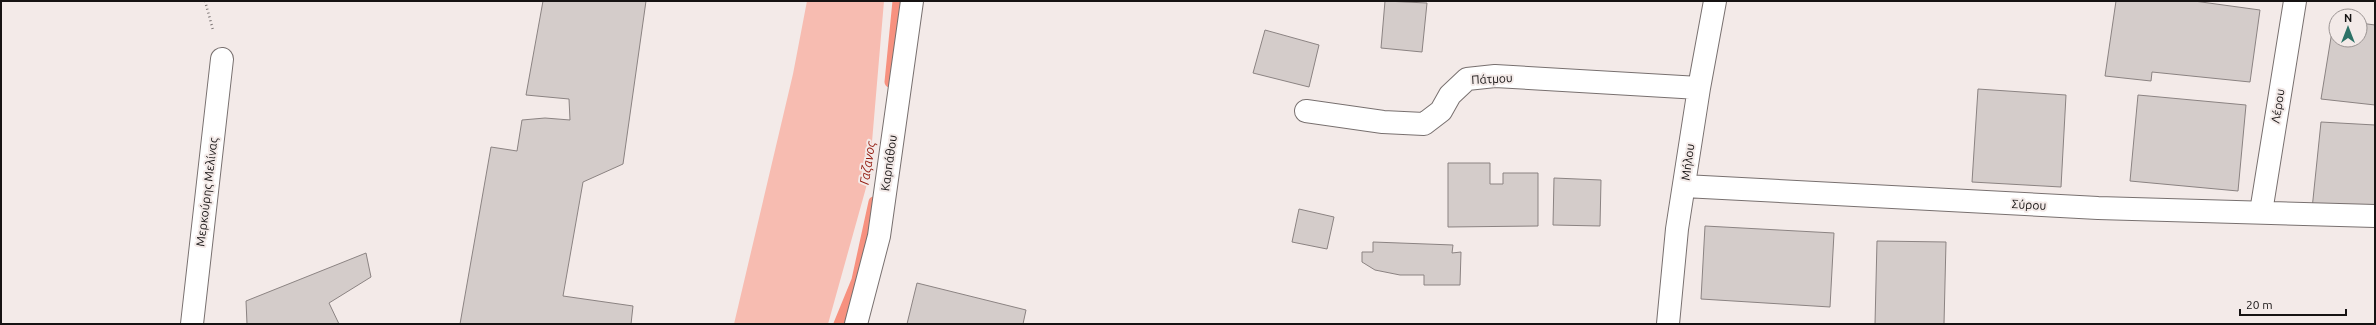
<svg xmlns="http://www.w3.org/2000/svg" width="2376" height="325" font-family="Ubuntu,sans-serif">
<rect width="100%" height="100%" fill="#f3eae8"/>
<path fill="#f7bcb1" d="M807,1h77l-15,176 -41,147h-94l59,-250z"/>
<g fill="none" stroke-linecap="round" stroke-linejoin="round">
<path stroke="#f7917f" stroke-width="11" d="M890,82l8,-81
M839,324l18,-44 17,-78"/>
</g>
<path fill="#d4ccca" stroke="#8b8382" d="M543,1h103l-23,163 -40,18 -20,114 70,10 -2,18h-171l31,-177 26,4 5,-31 23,-2 25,2 -1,-21 -43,-4z
M1385,1l42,2 -5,49 -41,-4z
M2116,1h78l66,9 -10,72 -98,-10 -1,9 -46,-5z
M2334,19h2v21h24v-17l15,2v80l-54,-6z
M1265,30l54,15 -10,42 -56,-14z
M1978,89l88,6 -5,92 -89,-5z
M2138,95l108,10 -8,86 -108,-10z
M2321,122l54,3v87l-63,-3z
M1448,163h42v21h13v-11h35v53l-90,1z
M1554,178l47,2 -1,46 -47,-1z
M1299,209l35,8 -7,32 -35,-7z
M1705,226l129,7 -4,74 -129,-8z
M1877,241l69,1 -2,82h-69z
M1373,242l80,3 -1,8 9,-1 -1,33h-36v-10h-24l-25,-5 -13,-8v-10h11z
M366,253l5,24 -42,26 10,21h-92l-1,-23z
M917,283l109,27 -3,14h-116z"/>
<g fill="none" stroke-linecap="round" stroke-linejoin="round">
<defs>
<path id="street" d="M1306,111l77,11 41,2 17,-13 9,-16 17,-16 28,-3 204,12
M1684,186l414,22 277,8
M2261,212l34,-211
M192,324l30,-265
M856,324l23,-88 33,-235
M1668,324l9,-95 22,-141 16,-87"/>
</defs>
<use href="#street" stroke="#78706f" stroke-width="24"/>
<path stroke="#7b7574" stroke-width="2.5" stroke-dasharray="1 3" stroke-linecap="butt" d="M205,1l8,29"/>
<use href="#street" stroke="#fff" stroke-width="22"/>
</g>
<g text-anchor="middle" stroke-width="4" stroke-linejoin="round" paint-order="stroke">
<g font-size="12" fill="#161313" stroke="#f3eae8">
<text transform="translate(1492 79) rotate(-3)" y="4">Πάτμου</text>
<text transform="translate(2278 106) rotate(-81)" y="4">Λέρου</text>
<text transform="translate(1688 162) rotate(-82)" y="4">Μήλου</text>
<text transform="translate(889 163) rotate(-82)" y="4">Καρπάθου</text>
<text transform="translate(207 192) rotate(-83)" y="4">Μερκούρης Μελίνας</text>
<text transform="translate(2029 205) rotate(3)" y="4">Σύρου</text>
</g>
<g font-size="13" font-style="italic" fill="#91180c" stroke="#f3eae8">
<text transform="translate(867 163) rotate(-81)" y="5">Γαζανος</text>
</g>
</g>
<rect width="2376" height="325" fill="none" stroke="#161313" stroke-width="4"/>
<g transform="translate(2348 28)"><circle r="19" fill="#f3eae8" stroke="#9b9493"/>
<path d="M0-3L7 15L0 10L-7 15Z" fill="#2d7267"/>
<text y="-6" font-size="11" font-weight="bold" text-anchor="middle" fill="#161313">N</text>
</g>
<path d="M2240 309v6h106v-6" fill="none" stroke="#161313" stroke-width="2"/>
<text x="2246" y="309" font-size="12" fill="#161313" stroke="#f3eae8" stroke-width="3" paint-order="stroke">20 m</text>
</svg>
